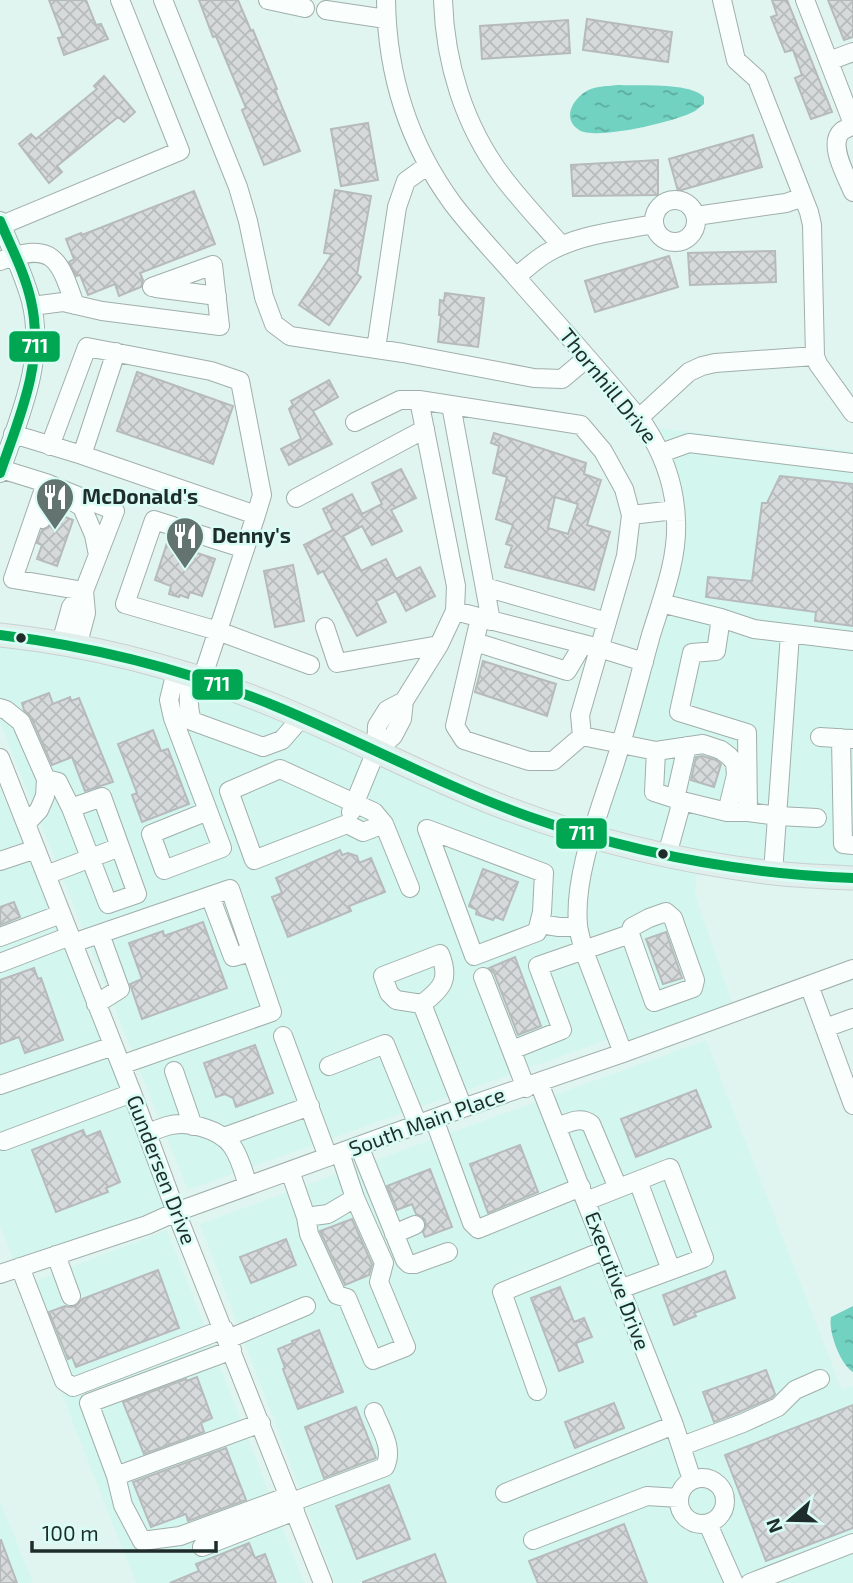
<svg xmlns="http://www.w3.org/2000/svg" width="853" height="1583" font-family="'Exo 2',sans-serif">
<defs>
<pattern id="water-ripples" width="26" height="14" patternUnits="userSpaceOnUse" patternTransform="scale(1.75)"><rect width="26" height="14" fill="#71d2c1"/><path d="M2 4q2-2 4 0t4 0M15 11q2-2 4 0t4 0" fill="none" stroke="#5cab9d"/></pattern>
<pattern id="building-cross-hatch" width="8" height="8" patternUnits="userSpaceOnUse" patternTransform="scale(1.75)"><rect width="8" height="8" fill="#d7dadb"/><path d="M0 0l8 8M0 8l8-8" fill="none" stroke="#b8bbbc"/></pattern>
</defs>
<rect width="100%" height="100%" fill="#e1f5f0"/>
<path fill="#d3f6ee" d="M649,427l204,24v421l-81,-5 -174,-31 81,-324z
M0,640l200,39 390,162 -16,67 38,130 -424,152 -188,-467z
M0,788l172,420 -158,54 -14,-36z
M597,844l101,19 -3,32 39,113 -87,30 -24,5 -37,-98 -4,-39z
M706,1040l136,350 11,-4v197h-518l-135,-359z
M167,1230l137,353h-168l-116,-296z
M0,1500l33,83h-33z"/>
<path fill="url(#water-ripples)" d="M618,85c21,1 72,-3 86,12v7c-3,2 -6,5 -9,7 -17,10 -99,30 -116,19 -19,-12 -4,-35 12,-41 8,-3 18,-3 27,-4z
M853,1306v66c-13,-8 -25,-41 -22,-55z"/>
<path fill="url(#building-cross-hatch)" stroke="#b6baba" stroke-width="2" fill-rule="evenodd" d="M49,0h37l10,25 5,-1 7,15 -44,16 -6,-17 5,-1z
M199,0h39l13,31 2,-1 24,59 -2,1 25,61 -36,14 -22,-55 4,-2 -30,-72 -3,1z
M772,0h15l45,112 -21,7 -16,-41 7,-3 -9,-25 -8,2 -14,-35 6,-2z
M828,0h25v37l-9,3z
M587,19l85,13 -4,30 -85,-12z
M568,20l2,33 -88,6 -2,-33z
M104,76l31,36 -11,10 -6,-5 -61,49 5,6 -13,11 -30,-39 12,-10 5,5 61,-50 -3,-3z
M368,123l10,57 -37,6 -10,-57z
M753,135l9,32 -84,24 -9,-32z
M658,160v35l-85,1 -2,-31z
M335,190l36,6 -14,78 4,3 -32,48 -30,-20 33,-51 -8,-1z
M194,191l21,53 -75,29 3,7 -2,7 -22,9 -4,-12 -27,11 -8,-20 -4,1 -7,-14 5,-3 -8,-20 15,-6 1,2z
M775,251l1,31 -86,3 -2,-32z
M669,256l9,31 -83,25 -10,-31z
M445,293l39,5 -6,49 -40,-5 3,-27h-2l1,-15 4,1z
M137,372l96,34 -20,58 -96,-33z
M329,380l9,17 -25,14 19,33 -43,21 -8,-16 20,-10 -12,-30 4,-4 -2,-4z
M494,433l92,30 -2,11 17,6 -14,45 23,7 -16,58 -89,-23 7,-21 -6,-2 7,-19 -17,-6 11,-42 -14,-4 6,-27 -8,-3zM555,497l23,7 -10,30 -20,-6z
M401,469l15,29 -25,12 11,21 -30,14 -10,-19 -19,10 18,35 25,-12 10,20 24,-12 15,29 -29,15 -10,-20 -20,10 10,21 -29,14 -34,-65 -5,3 -14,-29 29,-15 -10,-21 29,-15 10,20 20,-10 -10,-21z
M780,476l73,8v142l-38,-5 1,-9 -110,-15 2,-20 44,4 10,-78h5z
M58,514l15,6 -16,46 -20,-7 5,-14 -5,-2 5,-13 6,-2z
M167,543l48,16 -13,37 -12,-4 -2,6 -8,-3 -1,2 -10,-3 2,-8 -16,-6z
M293,565l11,56 -29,6 -11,-56z
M483,661l73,23 -9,32 -72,-24z
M49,693l4,11 17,-7 1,4 8,-3 34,84 -28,9 -13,-34 -20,8 -21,-48 -7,-7 -2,-7z
M153,730l8,21 7,-2 21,55 -47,18 -10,-27 5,-2 -19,-49z
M702,756l14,4 5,4 -7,23 -23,-7 5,-23z
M340,850l2,5 6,-2 9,3 2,7 12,-5 14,34 -36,14 2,5 -63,26 -16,-40 10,-4 -6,-15z
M483,869l35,13 -15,38 -8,-3 -2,3 -17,-6 1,-4 -8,-4z
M14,902l6,15 -20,8v-18z
M203,922l24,66 -85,31 -12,-35 12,-5 -13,-36 34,-12 1,5z
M666,932l16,46 -19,6 -17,-45z
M515,957l26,69 -23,9 -24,-62 -5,-5z
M34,968l4,11 3,-1 22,62 -38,13 -6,-16 -19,7v-64z
M255,1045l18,48 -37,14 -3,-9 -8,-4 -9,3 -12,-34z
M696,1090l15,37 -75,30 -15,-38z
M83,1130l3,7 14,-6 20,51 -14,6 2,4 -52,20 -24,-62z
M520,1145l18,47 -50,21 -18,-49z
M430,1169l22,58 -27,10 -2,-5 3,-5 -1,-7 -4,-4 -5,-2 -4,-10 -15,6 -10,-24z
M352,1219l20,45 -3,11 -24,10 -25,-54z
M286,1239l10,26 -45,18 -11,-26z
M158,1270l21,58 -103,39 -4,-10 -4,2 -19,-47 16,-6 5,1 6,-1 6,-7z
M725,1271l10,27 -41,15 2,3 -22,9 -11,-30z
M560,1287l14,35 10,-4 8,19 -16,6 7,19 -24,9 -28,-73z
M319,1330l24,62 -45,17 -15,-40 2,-1 -7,-19 15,-6 -1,-2z
M766,1370l9,24 -4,4 -32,14 -25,10 -11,-30z
M197,1377l15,41 -11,5 3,9 -60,22 -21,-52 63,-23 1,2z
M614,1403l10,25 -49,20 -10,-26z
M853,1405v123l-87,33 -41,-106z
M356,1407l20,51 -52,20 -19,-51z
M226,1448l20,52 -58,21 -2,-7 -35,13 -18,-45z
M389,1485l21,54 -53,20 -21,-53z
M624,1524l23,59h-109l-9,-22z
M0,1540h1l16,43h-17z
M249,1543l6,15 10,-4 11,29h-106l29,-12 -3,-7z
M435,1554l11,29h-83v-1z"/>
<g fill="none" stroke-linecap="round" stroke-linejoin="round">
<defs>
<path id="minor" d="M163,0l75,187 10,34 16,76 10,27 16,12 113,17 131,25 28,1 25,-21
M268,0l37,8
M386,0c1,74 23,144 67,204 19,25 42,49 63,73 43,49 88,98 129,149 19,29 30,60 31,95 2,38 -14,78 -25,114 -14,50 -26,101 -43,149 -14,42 -34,97 -30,141 1,9 4,17 6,26l39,102
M443,0c2,63 21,125 59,176 18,24 39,46 59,69
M722,0l14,60 21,19 52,133 3,13 3,131
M805,0l48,124
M326,10l60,9
M829,61l24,-9
M853,125c-1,1 -10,5 -11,6 -15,13 5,46 11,61
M654 221a21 21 0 1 1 42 0a21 21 0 1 1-42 0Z
M696,216l90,-13 17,-6
M0,221c10,26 24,53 31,80 15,60 -12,116 -31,172
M2,225l178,-74 -60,-151
M0,261c53,-20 59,-3 75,44
M516,277c10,-8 20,-18 31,-24 32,-19 71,-22 107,-29
M156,288l61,8
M32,306l31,-4 39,9 118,15 -7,-61 -61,22
M376,349l21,-142 9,-26 22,-16
M451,405l40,216
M639,418l50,-46 13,-6 13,-3 100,-7 3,8 35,49
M355,422l45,-22h19l162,25 22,26 21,38 7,26 -5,41 -46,159 2,21
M13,434l69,21 174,60 -54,164
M50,446l37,-99 124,24 29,10 22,114 -6,20
M661,453l28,-10 164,20
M82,455l34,-103
M1,469l45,14 69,28 -31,80 -13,16 -10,36
M46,483l-33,96 71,12
M296,498l129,-69
M631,515l44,-5
M42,519l10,-18 8,-4 12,4 10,6 12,28 4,20
M245,549l-91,-29 -29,84 93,27 92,34
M485,587l122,35
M661,603l60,15 33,11 99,12
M455,611l144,37 45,14
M480,618l-25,108 9,14 65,21h24l29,-25 74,15 47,-7 18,6 8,6 6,7 1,12 -9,37
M721,618l-5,33 -24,2 -13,59 68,21 1,79
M325,627l12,36 102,-18
M475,642l92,29 16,-27
M77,647l9,-34 -2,-22
M176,671l-7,29 4,18 49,130 -58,22 -13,-36 57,-23
M193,676c-5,16 -6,28 -1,45l71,26 19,-7 20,-23
M0,708l6,2 15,12 25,57 -1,17 -6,14 -13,14
M820,737l32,2
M841,738l2,106 10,1
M376,751l17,-15 9,-17 2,-18 35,-56 16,-34 1,-25 -37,-186
M656,751l-2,41 28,9 45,11h21l30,4 39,2
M0,758l132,335 44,119 147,371
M46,779l12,3 13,26 37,96 29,-10 -35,-97 -31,11
M675,799l12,-53
M351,812l25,-61 1,-25 10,-16 17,-9
M384,824l-21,8 -16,-8 -93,36 -25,-69 51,-22 94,43 10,12 26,64
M427,829l117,44 -2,39 -5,20 -63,24z
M667,855l15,-54
M0,861l36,-12
M773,873l17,-239
M46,875l74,-28
M210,896l23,61 18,-5
M540,924l19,3h19
M0,937l61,-23
M73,943l157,-54 42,123 -151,53
M0,963l70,-27
M483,977l43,111
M809,985l44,120
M96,1004l24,-15 -20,-55
M422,1004c21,-16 28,-25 18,-50l-57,22 6,17 7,7 26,4 41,104
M825,1028l28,-10
M283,1036l45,121
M512,1050l50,-20 -24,-64 92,-32 2,-7 17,-9 17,-6 7,6 22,62 -2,8 -39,14 -24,-68
M329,1066l56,-22 33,81
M174,1071l19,55
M539,1083l135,342 18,55
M0,1085l113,-39
M434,1119l38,104 6,6 103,-42
M557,1127c11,-4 23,-11 34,-3l27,64
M147,1134c6,-3 13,-6 20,-8 20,-6 53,3 65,20 8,11 12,27 16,40
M224,1137l86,-31
M4,1141l128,-48
M359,1146l46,114 4,4h6l33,-12
M290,1171l16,46 3,17 28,61 10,3 26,62 33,-13 -27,-65 5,-19 -29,-65 -15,-45
M638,1181l33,89
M586,1201l84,-33 34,90 -84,31
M306,1217l22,-3 27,-16
M394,1234l21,-9
M56,1255l15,41
M20,1267l44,114 9,6 151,-58
M0,1274l147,-49 29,-13 287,-104 160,-55 230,-84
M228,1339l78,-33
M232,1350l-143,53 27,73 145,-53
M537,1391l-35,-99 103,-42
M682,1446l61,-23 35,-16 17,-17 25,-11
M116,1476l7,29 19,36 38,-5 109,-40
M679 1501a23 23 0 1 1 46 0a23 23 0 1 1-46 0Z
M505,1493l169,-68
M292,1502l93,-35c9,-19 -4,-37 -11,-55
M708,1524l26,59
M533,1540l114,-44 32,2
M202,1547l93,-36
M750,1583l103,-40"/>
<path id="major" d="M0,635c94,10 188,35 275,71 74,30 144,68 218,97 89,35 185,59 281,70 26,3 53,4 79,5"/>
</defs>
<use href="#minor" stroke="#a0afab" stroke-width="20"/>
<use href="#major" stroke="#c8d1cf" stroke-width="25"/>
<use href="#minor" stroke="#fafefd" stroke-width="18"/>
<use href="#major" stroke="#e0eeec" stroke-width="23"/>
<defs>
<path id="bus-1" d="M0,221c11,26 25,52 31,80 14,60 -12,117 -31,172
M0,635c95,12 187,35 275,71 85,35 166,79 252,110 105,37 215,58 326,62"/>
</defs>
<use href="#bus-1" stroke="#d9fdf4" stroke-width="16"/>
<use href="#bus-1" stroke="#00a651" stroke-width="10"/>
</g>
<defs>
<symbol id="restaurant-pin" viewBox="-11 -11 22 30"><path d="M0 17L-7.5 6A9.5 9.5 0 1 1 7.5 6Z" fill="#63736f" stroke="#d9fdf4"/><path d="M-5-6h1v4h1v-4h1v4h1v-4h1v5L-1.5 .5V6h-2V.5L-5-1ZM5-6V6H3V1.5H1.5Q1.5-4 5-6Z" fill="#fff"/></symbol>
</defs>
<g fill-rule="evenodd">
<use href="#restaurant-pin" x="33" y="475" width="44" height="60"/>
<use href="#restaurant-pin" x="163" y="514" width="44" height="60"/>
</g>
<g fill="#1f2d2a" stroke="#d9fdf4" stroke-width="2.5">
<circle cx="21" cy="638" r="6"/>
<circle cx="663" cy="854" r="6"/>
</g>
<g text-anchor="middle" stroke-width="5" stroke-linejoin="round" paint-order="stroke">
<g font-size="21" fill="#1f2d2a" stroke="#d9fdf4">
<text transform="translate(608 386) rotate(51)" y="7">Thornhill Drive</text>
<text transform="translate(427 1122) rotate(-20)" y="7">South Main Place</text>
<text transform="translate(161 1170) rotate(69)" y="7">Gundersen Drive</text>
<text transform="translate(617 1281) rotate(69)" y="7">Executive Drive</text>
</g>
<g font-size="21" font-weight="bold" fill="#1f2d2a" stroke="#d9fdf4" text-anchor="start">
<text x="82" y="504">McDonald's</text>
<text x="212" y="543">Denny's</text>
</g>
</g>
<g stroke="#d9fdf4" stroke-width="2.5">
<rect x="8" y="330" width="53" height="33" rx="7" fill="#00a651"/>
<rect x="191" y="668" width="53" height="33" rx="7" fill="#00a651"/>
<rect x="555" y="817" width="53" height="33" rx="7" fill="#00a651"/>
</g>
<g font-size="19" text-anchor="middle" font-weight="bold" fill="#fff">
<text x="35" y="353">711</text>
<text x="217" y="691">711</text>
<text x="582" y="840">711</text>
</g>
<g transform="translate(790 1520) rotate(250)" stroke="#d9fdf4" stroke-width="5" paint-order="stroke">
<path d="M0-5L12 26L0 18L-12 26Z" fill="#1f2d2a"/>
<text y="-10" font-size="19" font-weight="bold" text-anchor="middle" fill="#1f2d2a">N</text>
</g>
<path d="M32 1541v10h184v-10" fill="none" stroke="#1f2d2a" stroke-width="3.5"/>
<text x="42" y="1541" font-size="21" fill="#1f2d2a" stroke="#d9fdf4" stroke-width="5" paint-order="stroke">100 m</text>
</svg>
